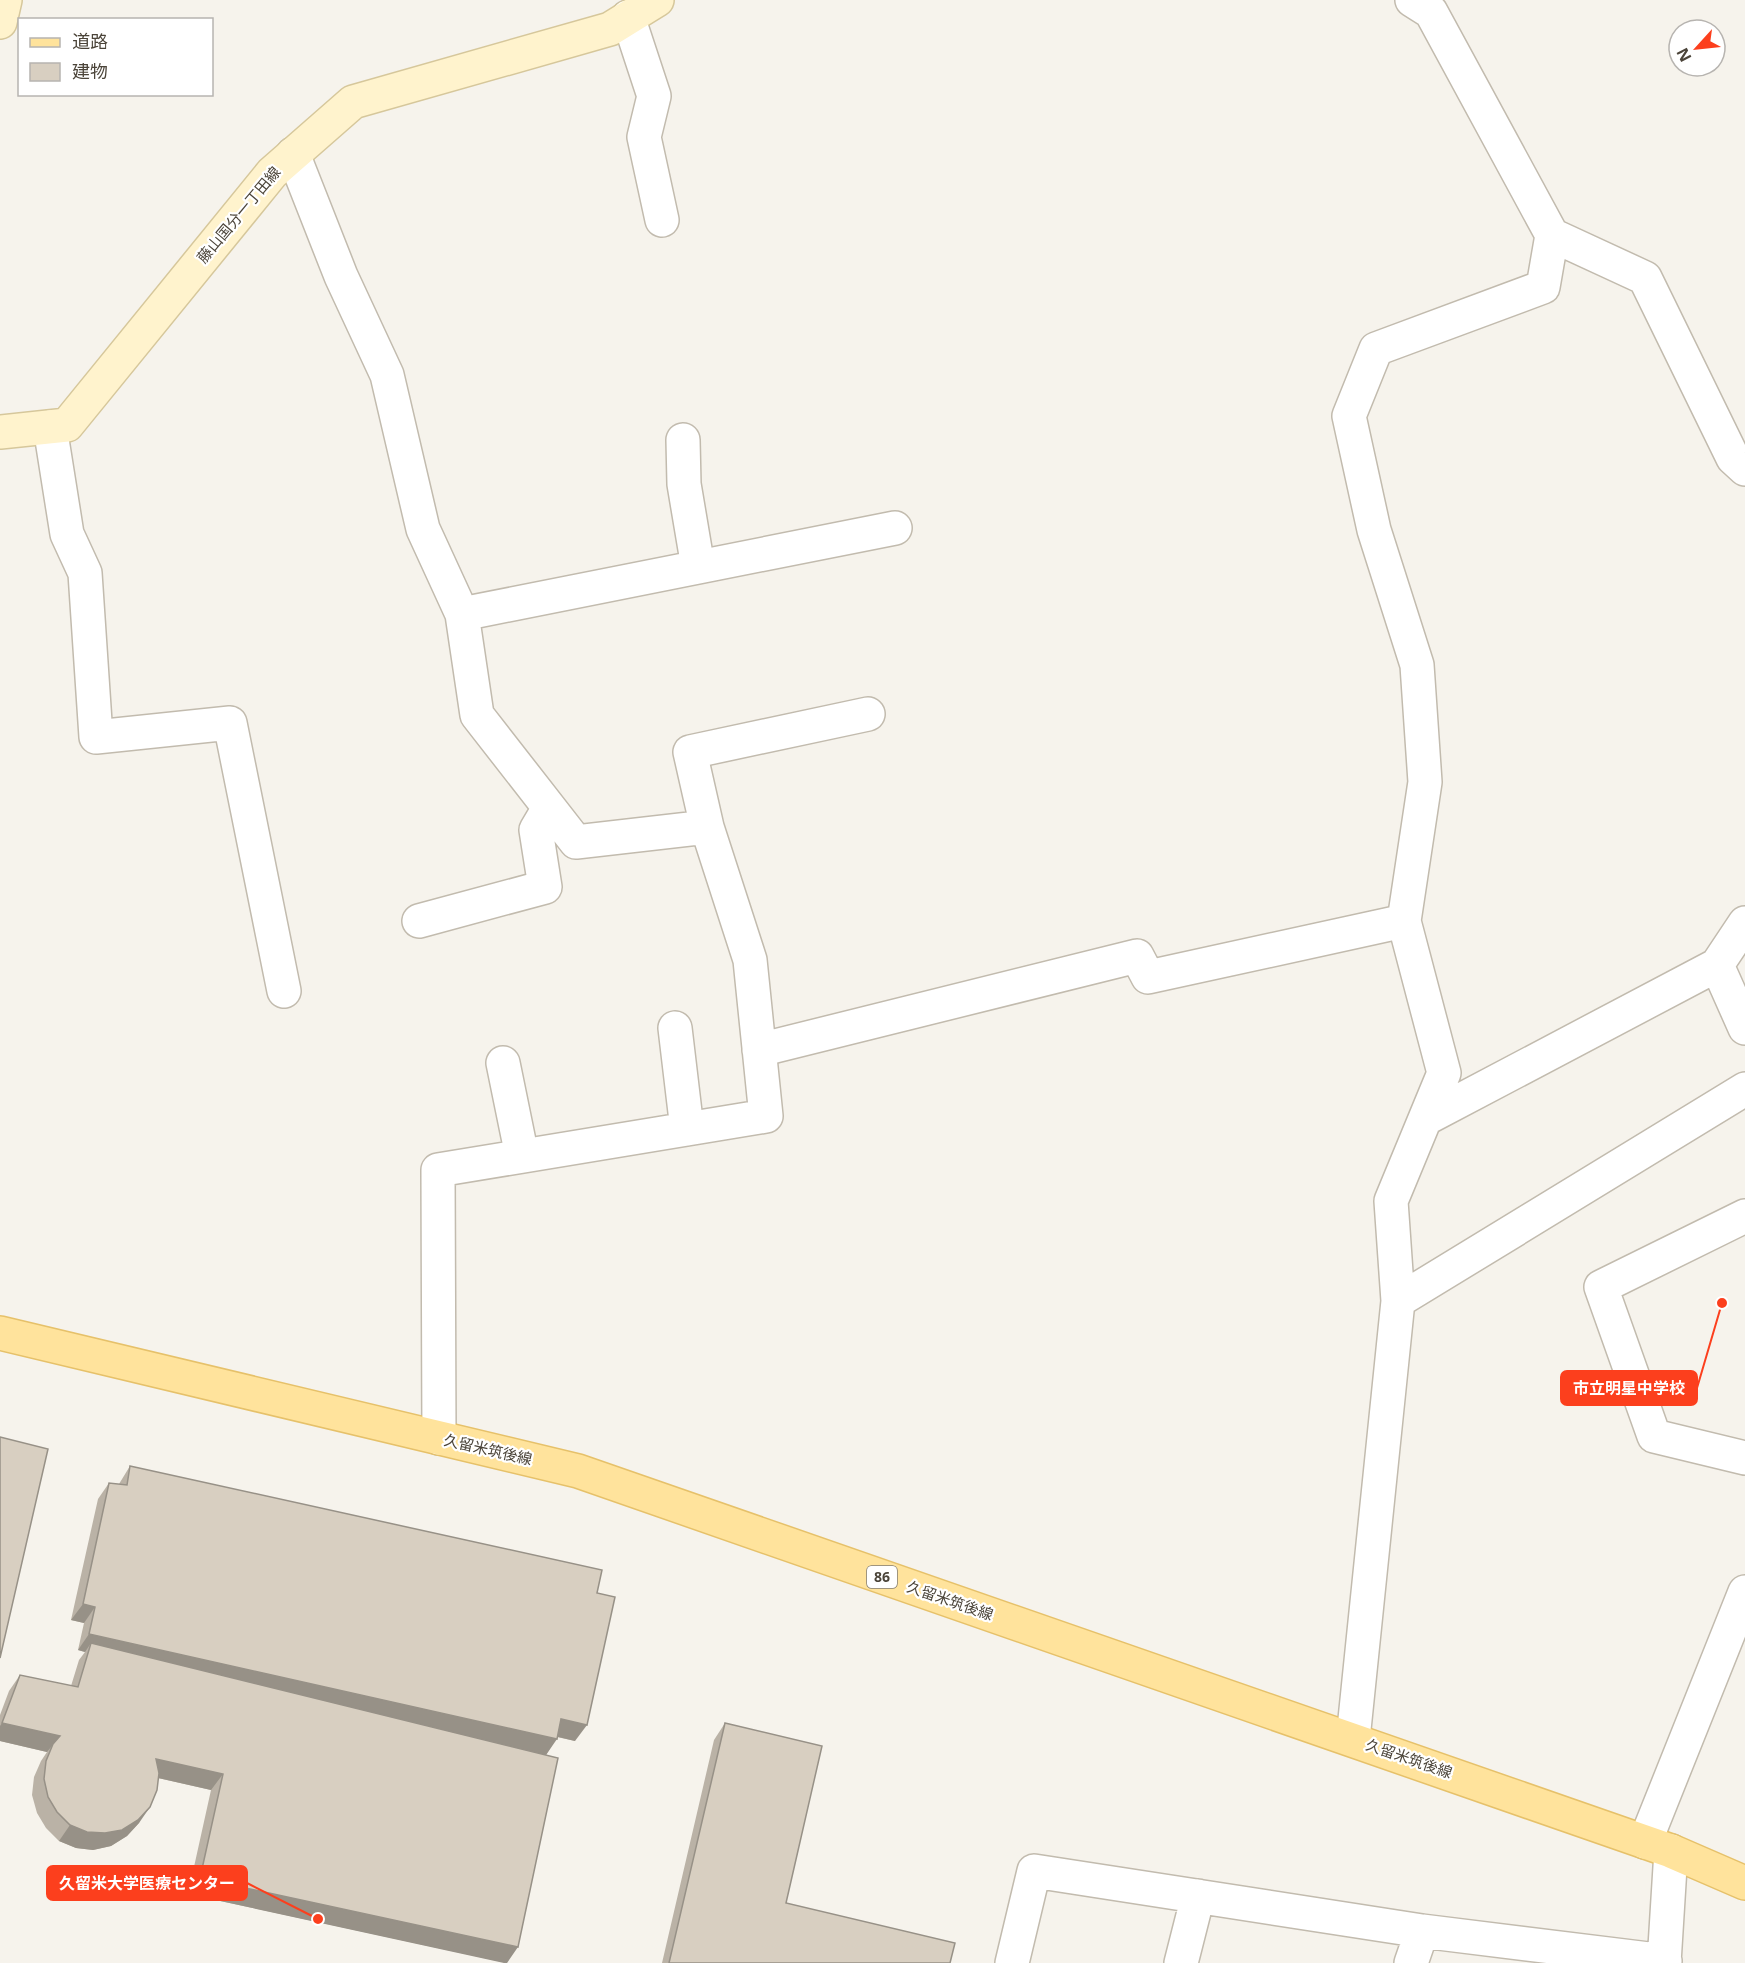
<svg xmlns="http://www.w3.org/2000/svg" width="1745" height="1963" font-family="'Open Sans','Noto Sans JP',sans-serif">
<rect width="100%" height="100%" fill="#f6f3ec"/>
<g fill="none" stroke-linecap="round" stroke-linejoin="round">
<defs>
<path id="street" d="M628,17l26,79 -10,41 18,83
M293,154l48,122 46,99 36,154 39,85 15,101 99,127 131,-15 43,133 16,156 -328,54 1,268
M1552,235l93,43 88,180 12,11
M50,427l17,107 18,39 11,164 134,-14 54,268
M683,440l1,44 14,83
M462,614l433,-86
M707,827l-17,-75 178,-38
M419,921l126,-34 -9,-57 13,-22
M1717,965l28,-42
M675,1028l12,101
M759,1050l378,-94 11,21 256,-56
M503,1063l19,93
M1425,1119l292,-154 28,63
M1745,1216l-144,71 53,149 91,22
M1398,1301l347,-212
M1353,1739l45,-438 -7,-100 53,-128 -40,-152 21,-139 -8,-117 -43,-135 -25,-114 27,-67 167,-62 9,-52 -121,-223 -19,-12
M1645,1842l100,-250
M1012,1963l22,-92 388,60 243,30
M1181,1963l17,-67
M1411,1963l11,-32
M1664,1963l7,-112"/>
<path id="secondary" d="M0,22l5,-22
M0,432l67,-7 205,-252 81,-71 257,-73 47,-29"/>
<path id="primary" d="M0,1333l578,138 1093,380 74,32"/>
</defs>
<use href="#street" stroke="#c2bbae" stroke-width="36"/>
<use href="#secondary" stroke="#d6c79b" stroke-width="36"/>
<use href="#primary" stroke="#e6c16a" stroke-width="36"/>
<use href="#street" stroke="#fff" stroke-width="33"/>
<use href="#secondary" stroke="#fff3cd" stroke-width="33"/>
<use href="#primary" stroke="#ffe39c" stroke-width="33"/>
</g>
<path fill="#bab2a6" d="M130,1466l467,127 -22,148 -18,-4 -11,18 -39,208 -319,-69 23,-104 -53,-12 -19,45 -12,13 -16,10 -18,4 -17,-2 -17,-7 -13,-13 -9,-15 -5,-18 2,-18 7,-16 6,-9 -47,-11v-26l9,-24 11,-16 51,11 8,-26 6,-8 -7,-2 6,-27 -13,-3 27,-121 11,-16 10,1z
M725,1723l61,180 164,60h-288l52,-223z"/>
<path fill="#979187" d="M83,1604l12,3 -11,16 -13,-3z
M89,1634l468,105 -11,16 -455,-112 -6,9 -7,-2z
M561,1719l26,6 -12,16 -25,-6z
M2,1723l58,13 -13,16 -47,-11v-15z
M156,1759l67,15 -12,16 -66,-15z
M150,1807l-11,16 -12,13 -16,10 -18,4 -17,-2 -17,-7 11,-16z
M200,1878l318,69 -11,16h-3l-316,-69z"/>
<path fill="#d8cfc1" stroke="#979187" stroke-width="1.5" d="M0,1437l48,12 -48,209z
M130,1466l472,104 -5,23 18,4 -28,128 -26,-6 -4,20 -468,-105 6,-27 -12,-3 26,-121 18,2z
M91,1643l467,115 -40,189 -318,-69 23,-104 -67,-15 3,14 -2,17 -7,17 -12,13 -16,10 -17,3 -18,-1 -17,-7 -13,-13 -9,-15 -4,-18 2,-18 7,-17 7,-8 -58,-13 18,-48 58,12z
M725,1723l97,23 -36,157 169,40 -5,20h-281z"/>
<g text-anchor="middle" stroke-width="4.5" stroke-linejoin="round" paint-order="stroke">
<rect fill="#fff" stroke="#817c74" stroke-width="1.5" x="867" y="1566" width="30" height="22" rx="4.5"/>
<g font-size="14" font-weight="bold" fill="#4b4439">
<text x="882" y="1582">86</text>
</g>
<g font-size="15" fill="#4b4439" stroke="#fff">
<text transform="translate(239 215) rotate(-50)" y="5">藤山国分一丁田線</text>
<text transform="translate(488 1450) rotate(13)" y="5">久留米筑後線</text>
<text transform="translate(950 1601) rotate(19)" y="5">久留米筑後線</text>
<text transform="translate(1409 1759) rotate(19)" y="5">久留米筑後線</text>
</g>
</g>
<path fill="none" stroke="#fc3f1d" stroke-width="2" d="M1722 1303L1697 1388M318 1919L247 1883"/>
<g fill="#fc3f1d" stroke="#fff" stroke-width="2">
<circle cx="1722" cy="1303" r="6"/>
<circle cx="318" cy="1919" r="6"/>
</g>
<g fill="#fc3f1d" stroke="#fc3f1d" stroke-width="2">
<rect x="1561" y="1371" width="136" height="34" rx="6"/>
<rect x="47" y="1866" width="200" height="34" rx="6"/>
</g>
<g font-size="16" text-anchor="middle" font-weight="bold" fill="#fff">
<text x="1629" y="1394">市立明星中学校</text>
<text x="147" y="1889">久留米大学医療センター</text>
</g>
<rect x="18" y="18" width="195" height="78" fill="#ffffff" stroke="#b7b4b0" stroke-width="1.5"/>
<rect x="30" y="38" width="30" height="9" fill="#ffe39c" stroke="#b7b4b0" stroke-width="1.5"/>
<text x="72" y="48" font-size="18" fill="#4b4439">道路</text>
<rect x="30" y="63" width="30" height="18" fill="#d8cfc1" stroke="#b7b4b0" stroke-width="1.5"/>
<text x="72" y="78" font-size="18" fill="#4b4439">建物</text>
<g transform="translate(1697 48) rotate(243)"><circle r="28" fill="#ffffff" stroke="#b7b4b0" stroke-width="1.5"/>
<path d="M0-4.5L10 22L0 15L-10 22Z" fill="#fc3f1d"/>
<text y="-9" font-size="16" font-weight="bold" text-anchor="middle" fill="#4b4439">N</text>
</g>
</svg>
